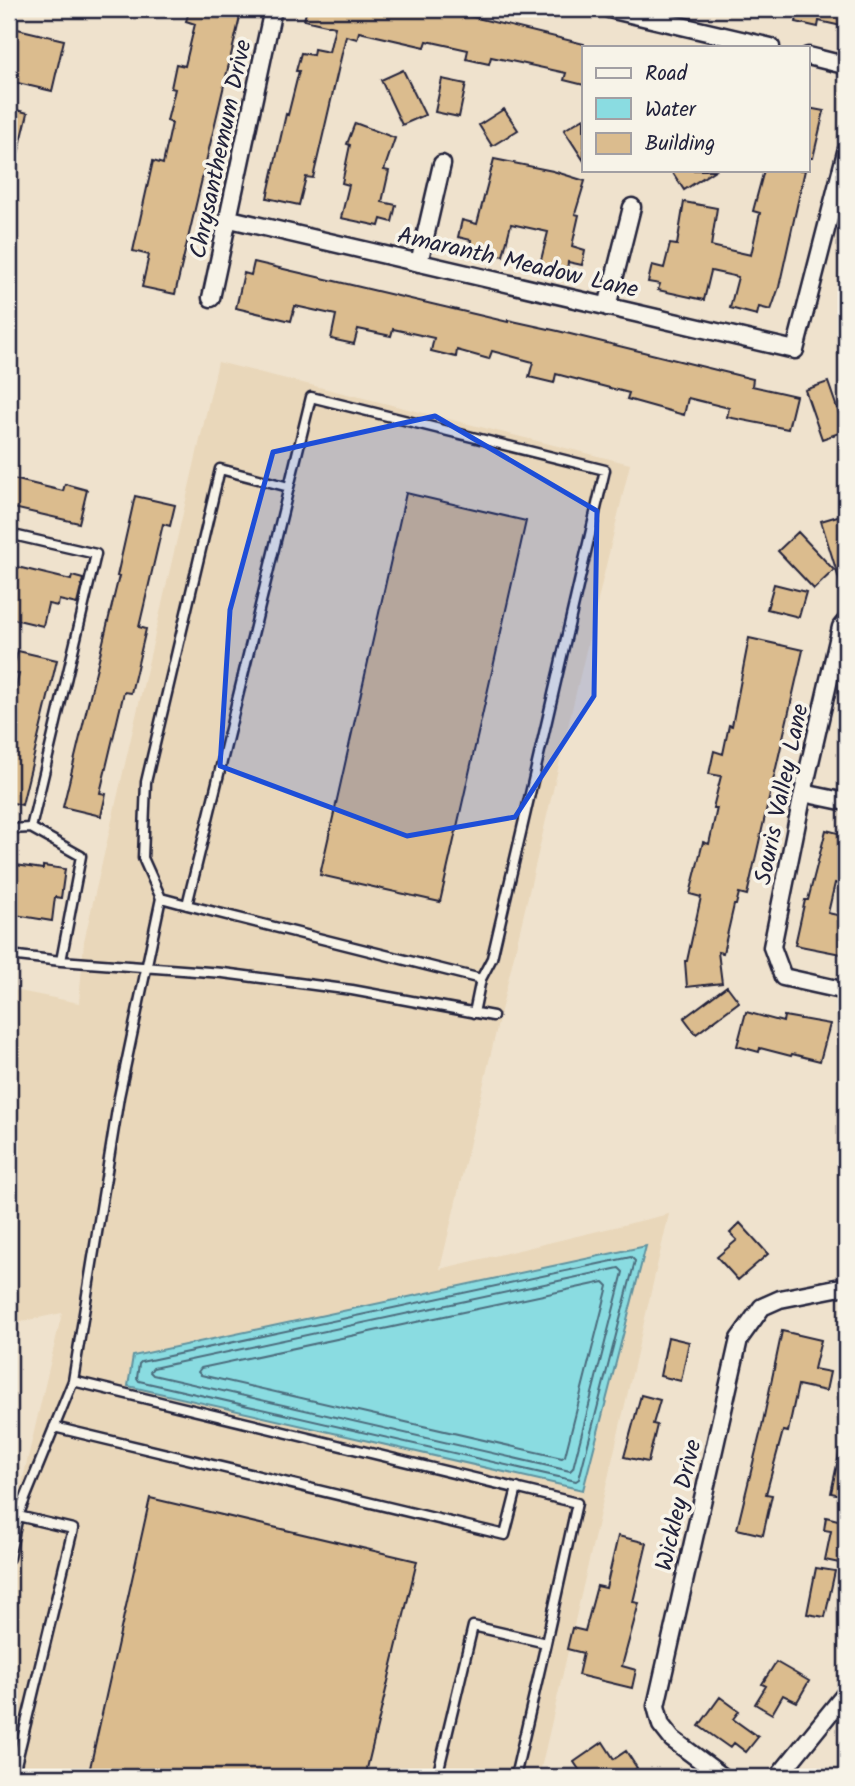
<svg xmlns="http://www.w3.org/2000/svg" width="855" height="1786" font-family="Kalam,sans-serif">
<rect width="100%" height="100%" fill="#efe2cd"/>
<filter id="ink" filterUnits="userSpaceOnUse"><feTurbulence type="fractalNoise" baseFrequency=".0143" numOctaves="2"/><feDisplacementMap in="SourceGraphic" scale="14" xChannelSelector="R" yChannelSelector="G"/><feConvolveMatrix kernelMatrix="1 2 1 2 8 2 1 2 1" color-interpolation-filters="sRGB"/></filter>
<g filter="url(#ink)">
<path fill="#e9d7ba" d="M218,362l412,102 -190,805 229,-55 -130,563h-530v-239l53,-225 -53,11v-335l70,14 5,-62z"/>
<path fill="#8adce1" stroke="#60929f" stroke-width="2" d="M646,1246l-63,244 -455,-104 5,-30z"/>
<g fill="none" stroke-linecap="round" stroke-linejoin="round">
<path stroke="#4c6c7d" stroke-width="2" d="M631,1257l4,4 -56,218 -3,2 -437,-100 -2,-3 2,-14 2,-2z
M619,1268l4,4 -50,196 -3,3 -417,-96 -3,-3 3,-4z
M604,1282l4,4 -43,170 -3,2 -361,-83 -3,-3 3,-4z"/>
</g>
<path fill="#dbbc8e" stroke="#22223b" stroke-width="2" d="M190,9h38l-1,4 13,4 -65,277 -33,-7 7,-32 -16,-4 20,-90 10,3 9,-41 -5,-2 8,-32 -4,-1 5,-24 9,2 10,-42 -9,-3z
M307,9h133l144,35v41l-20,-5 2,-7 -41,-9 -34,-7 -2,7 -23,-5 2,-9 -41,-9 -2,6 -66,-15 -2,7 -11,-3 -33,142 -7,-1 -7,28 -32,-7 19,-84 2,1 11,-44h-3l5,-18 12,2 1,-6 15,3 6,-25 -31,-7z
M788,9h58v18l-27,-6 -1,6 -22,-5 1,-5 -10,-3z
M9,27l55,13 -12,51 -43,-10z
M403,70l22,45 -23,10 -21,-45z
M442,79l24,5 -7,33 -24,-5z
M9,108l19,5 -14,58h-5z
M808,108l16,3 -11,47h-5z
M504,109l14,21 -26,16 -13,-21z
M584,118v43l-20,-31z
M355,123l40,15 -11,32 5,1 -7,31 14,3 -4,17 -11,-3 -2,7 -38,-8 8,-33 -7,-2 8,-38 -3,-1z
M494,159l59,12 32,10 -10,33 4,1 -7,31 13,4 -3,15 -14,-3 -1,9 -27,-7 8,-32 -37,-8 -8,32 -33,-8 1,-8 -13,-3 4,-17 15,4z
M671,170h44l-31,20z
M764,170h41l-26,117 -8,23 -12,-3 -2,8 -27,-7 8,-31 -27,-6 -7,29 -46,-10 2,-6 -12,-2 4,-17 12,3 6,-24 7,1 7,-43 33,6 -6,38 40,9 9,-42 -7,-2z
M254,262l254,60v-2l50,11 195,48 -1,7 44,10 -8,33 -61,-12 2,-9 -41,-10 -4,17 -57,-16 2,-6 -73,-19 -2,9 -25,-6 4,-15 -41,-11 -3,8 -32,-9 -1,7 -25,-6 3,-13 -41,-9 -2,7 -33,-7 -4,15 -23,-5 5,-24 -41,-9 -4,15 -55,-13 8,-35 7,2z
M828,382l17,49 -23,8 -17,-49z
M9,478l54,13 2,-7 22,6 -8,33 -70,-16z
M406,493l120,28 -86,381 -120,-27z
M135,496l40,9 -5,21 -7,-2 -24,103 7,2 -10,43 -5,21 -7,-1 -24,101 6,1 -5,22 -38,-9 56,-231h-2z
M841,515l5,17v60h-3l-22,-71z
M798,532l36,38 -20,19 -36,-38z
M9,565l62,15 1,-4 11,3 -6,25 -18,-4 -1,6 -10,-2 -5,22 -34,-8z
M774,584l32,8 -7,25 -32,-8z
M749,638l54,12 -56,245 -8,-2 -3,12h-2l-11,48 -5,-1 4,31 -35,4 -2,-26h2l14,-64 -11,-3 13,-52 6,2 8,-36h-4l8,-32 -12,-2 5,-23 9,3 6,-29 3,1z
M18,651l39,9 -35,145 -13,-3v-83l10,-45 -7,-1z
M826,830l20,5v51l-11,-3 -7,30 18,4v38l-51,-10 10,-45h3z
M9,864l34,5v-3l22,3 -4,29 -6,-1 -3,24 -43,-7z
M727,986l12,16 -43,32 -12,-16z
M746,1012l37,10 1,-6 46,8 -10,37 -28,-7 -1,2 -31,-8 -1,4 -22,-6z
M740,1223l28,31 -30,26 -21,-23 20,-17 -7,-7z
M782,1331l39,9 -7,29 16,3 -4,19 -28,-6 -10,47 -5,-1 -17,63 6,1 -9,40 -26,-6 25,-103z
M668,1337l21,5 -8,39 -21,-5z
M641,1395l19,5 -7,24 4,1 -9,37 -24,-5z
M840,1450l6,1v45l-15,-3z
M150,1498l267,63 -52,216h-277z
M826,1517l20,5 -2,42 -19,-4 6,-29 -7,-1z
M618,1536l29,7 -14,59 6,1 -17,63 14,4 -4,18 -54,-13 5,-22 -16,-4 5,-21 13,3 12,-45 9,2z
M816,1568l19,3 -10,46 -18,-3z
M776,1662l33,19 -12,21 -14,-7 -11,19 -17,-10 11,-18 -4,-2z
M720,1697l19,14 -6,8 25,18 -12,15 -12,-9 -4,5 -31,-22z
M603,1742l11,17 12,-8 11,17 -13,9h-40l-10,-15z"/>
<g fill="none" stroke-linecap="round" stroke-linejoin="round">
<defs>
<path id="service" d="M9,534l87,20 -65,274 50,28 -20,105 -52,-6
M9,829l22,-1
M161,898l-18,-40 3,-76 74,-313 69,18
M61,961l162,12 129,17 141,26
M474,1013l7,-34
M73,1381l504,122 -31,140
M54,1427l451,108 12,-47
M9,1558l9,-42 55,-135 46,-284 42,-199 26,7 294,74 11,-21 113,-488 -294,-73 -124,508
M13,1777l60,-248 -55,-13
M437,1777l36,-151 73,17 -31,134"/>
<path id="minor" d="M609,9l162,38
M808,56l36,9 2,2
M230,219l565,131 51,-198
M419,263l23,-99
M211,298l62,-289
M607,307l25,-100
M846,621l-5,6 -38,166 -31,154 11,30 63,14
M803,793l43,9
M723,1777l-51,-38 -11,-14 -5,-19 83,-367 23,-32 18,-8 66,-13
M778,1777l68,-84"/>
</defs>
<use href="#service" stroke="#22223b" stroke-width="13"/>
<use href="#minor" stroke="#22223b" stroke-width="21"/>
<use href="#service" stroke="#f7f3e8" stroke-width="8"/>
<use href="#minor" stroke="#f7f3e8" stroke-width="16"/>
</g>
</g>
<path fill="#1d4ed8" fill-opacity="0.2" stroke="#1d4ed8" stroke-width="5" stroke-linejoin="round" d="M435,416l162,95 -3,185 -79,121 -108,19 -187,-70 10,-156 43,-158z"/>
<g text-anchor="middle" stroke-width="7" stroke-linejoin="round" paint-order="stroke">
<g font-size="24" fill="#22223b" stroke="#f7f3e8">
<text transform="translate(220 149) rotate(-78)" y="8">Chrysanthemum Drive</text>
<text transform="translate(518 262) rotate(13)" y="8">Amaranth Meadow Lane</text>
<text transform="translate(781 794) rotate(-78)" y="8">Souris Valley Lane</text>
<text transform="translate(678 1505) rotate(-77)" y="8">Wickley Drive</text>
</g>
</g>
<rect width="855" height="1786" fill="none" stroke="#f7f3e8" stroke-width="35"/>
<rect x="18" y="18" width="820" height="1751" fill="none" stroke="#22223b" stroke-width="2.5" filter="url(#ink)"/>
<rect x="582" y="46" width="228" height="126" fill="#f7f3e8" stroke="#a29fa3" stroke-width="2"/>
<rect x="596" y="68" width="35" height="10" fill="#f7f3e8" stroke="#a29fa3" stroke-width="2"/>
<text x="645" y="80" font-size="21" fill="#22223b">Road</text>
<rect x="596" y="98" width="35" height="21" fill="#8adce1" stroke="#a29fa3" stroke-width="2"/>
<text x="645" y="116" font-size="21" fill="#22223b">Water</text>
<rect x="596" y="133" width="35" height="21" fill="#dbbc8e" stroke="#a29fa3" stroke-width="2"/>
<text x="645" y="150" font-size="21" fill="#22223b">Building</text>
</svg>
